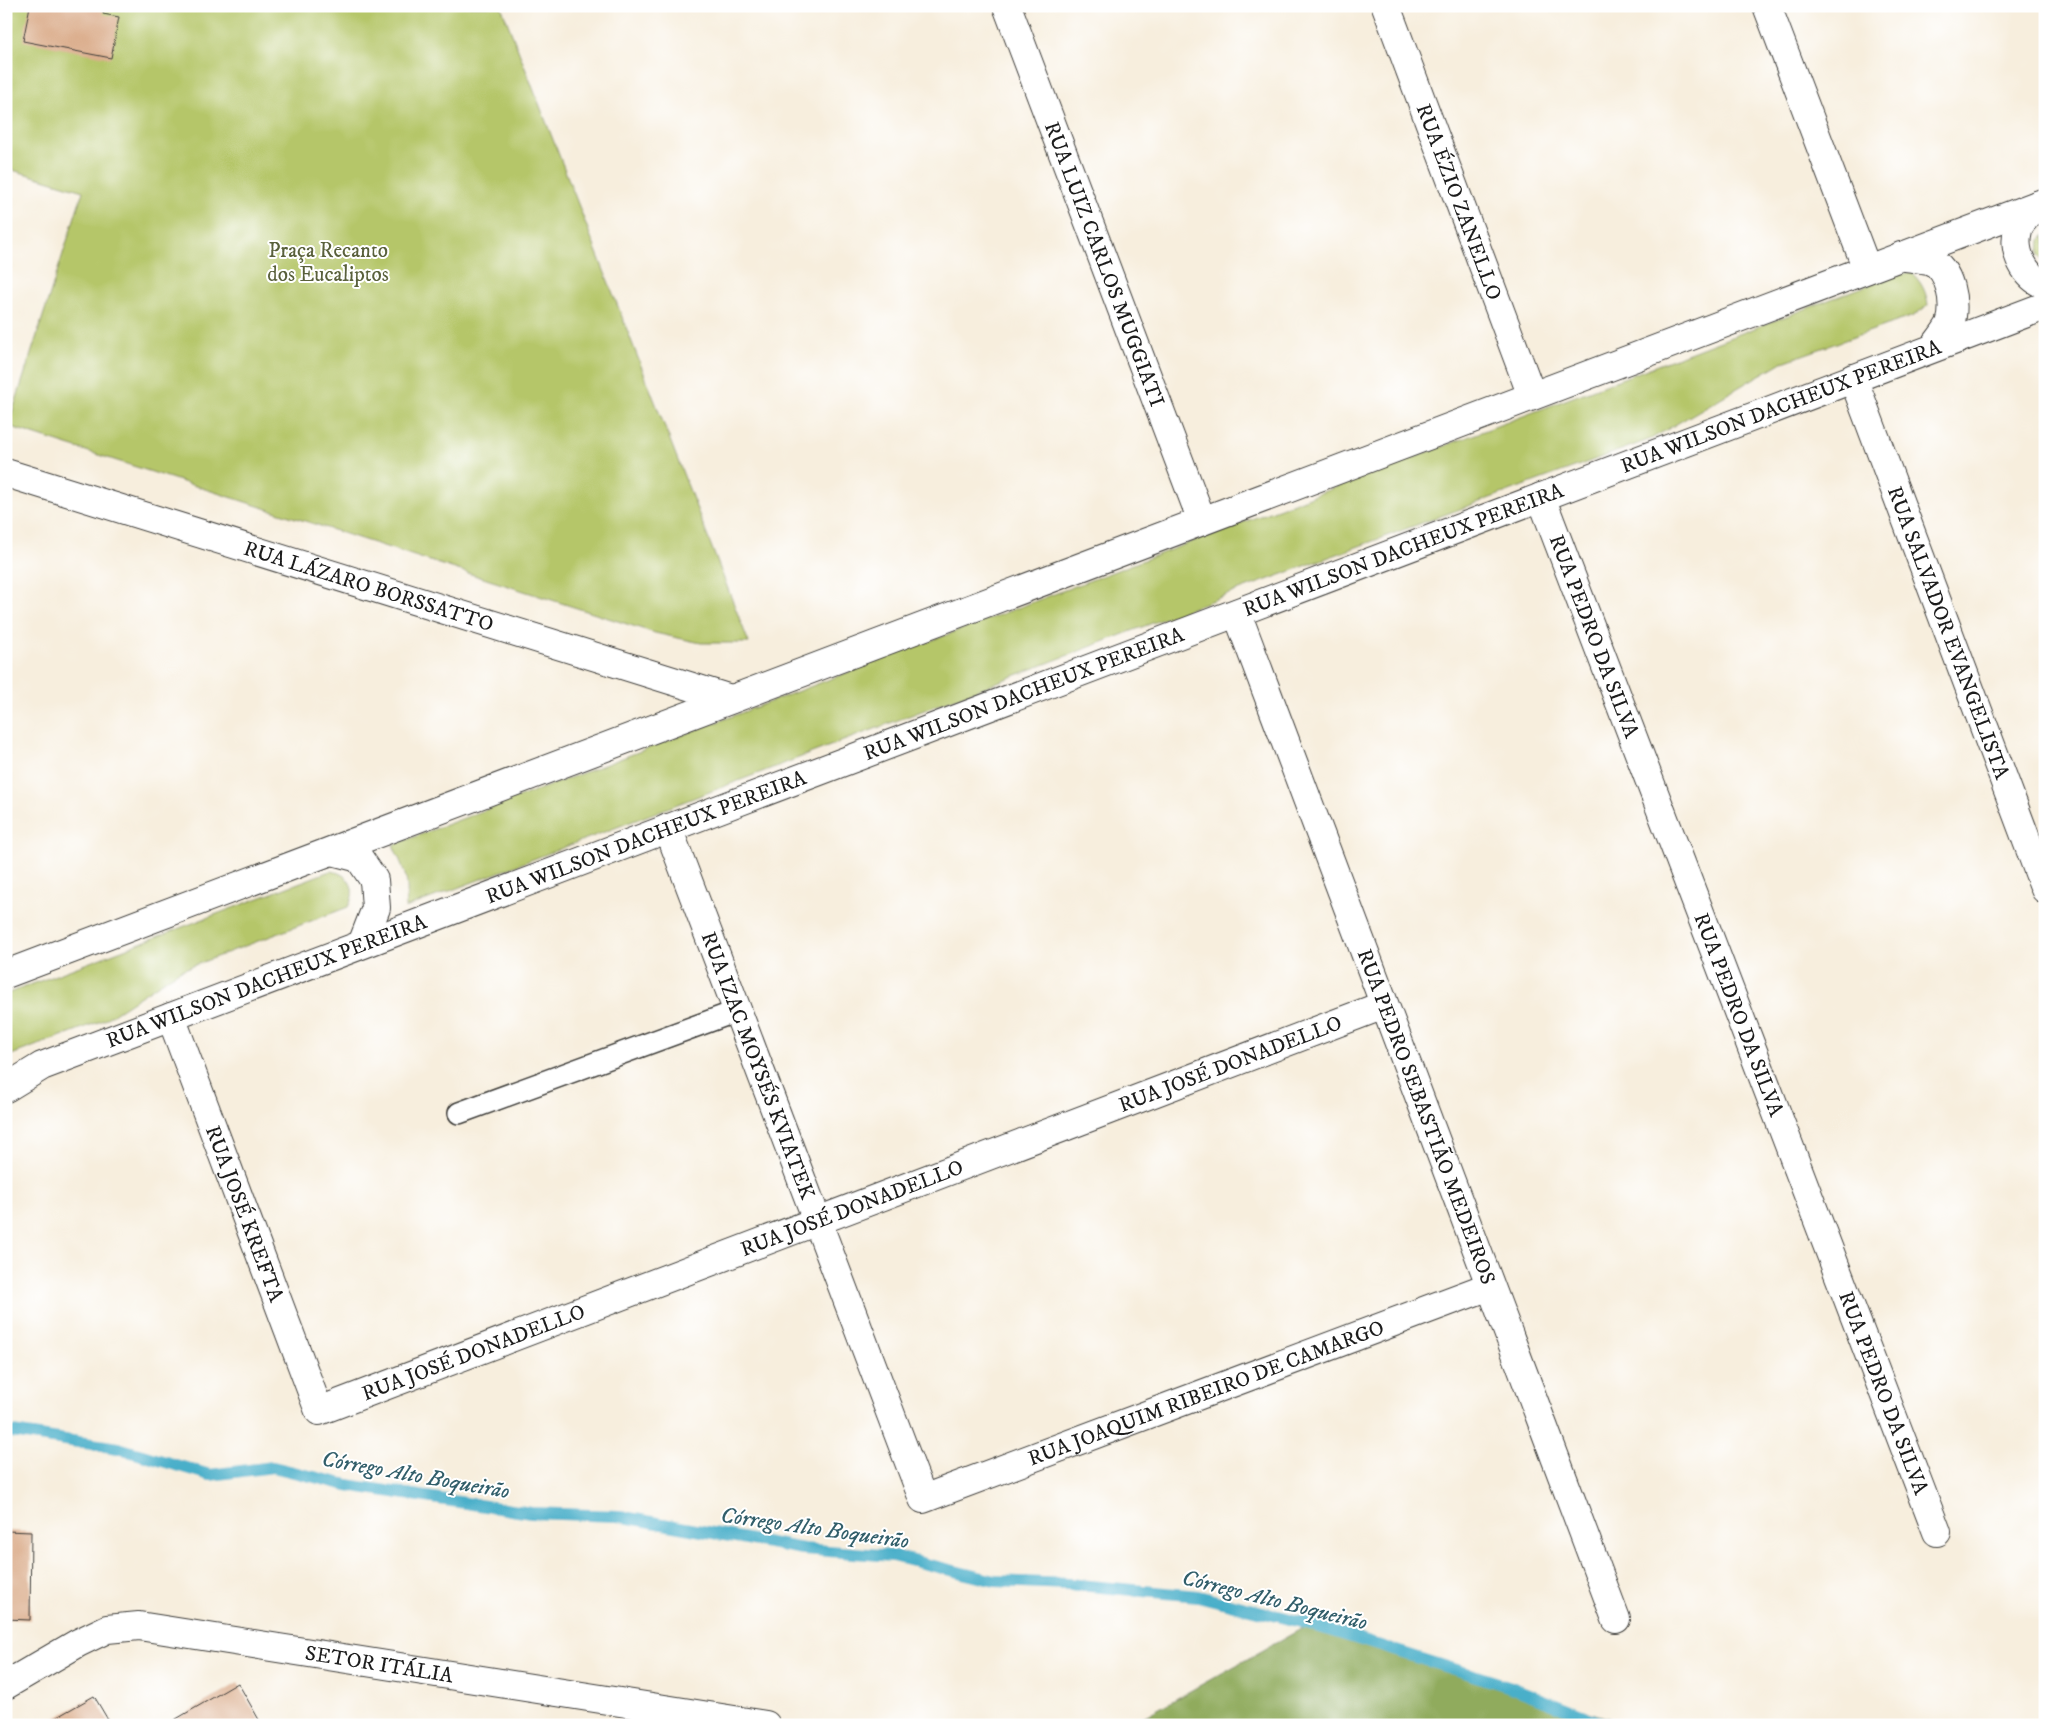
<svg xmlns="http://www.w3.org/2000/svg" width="2051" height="1731" font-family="'IM FELL DW Pica',serif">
<rect width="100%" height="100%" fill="#fff"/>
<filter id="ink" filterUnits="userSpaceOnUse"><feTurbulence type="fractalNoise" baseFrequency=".02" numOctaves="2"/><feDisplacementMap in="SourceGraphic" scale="10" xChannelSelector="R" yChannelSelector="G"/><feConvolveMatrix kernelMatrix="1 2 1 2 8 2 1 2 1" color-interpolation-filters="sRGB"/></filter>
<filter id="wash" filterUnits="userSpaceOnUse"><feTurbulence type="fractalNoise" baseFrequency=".0096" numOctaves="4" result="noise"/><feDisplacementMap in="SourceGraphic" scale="20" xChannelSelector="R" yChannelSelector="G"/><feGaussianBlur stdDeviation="1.12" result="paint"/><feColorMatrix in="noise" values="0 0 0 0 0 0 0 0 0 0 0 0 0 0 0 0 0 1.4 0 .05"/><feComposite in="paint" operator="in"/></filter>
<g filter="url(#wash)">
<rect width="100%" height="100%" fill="#f7eedd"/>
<path fill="#b5c669" stroke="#687142" d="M6,6h495l248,637h-48l-46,-10 -647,-207 75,-235 -77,-23z
M2045,235v28l-6,-8 1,-15z
M1911,272c10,10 15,18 17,33l-15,11 -133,47 -129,76 -417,153 -829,316c6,-27 -1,-38 -12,-63l1491,-566z
M330,871c20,2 28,19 18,36l-169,64 -75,49 -98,37v-63z"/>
<path fill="#90ab5d" stroke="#56643c" d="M1310,1624l320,101h-501z"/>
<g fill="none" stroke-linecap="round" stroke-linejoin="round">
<path stroke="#4aafc9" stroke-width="12" d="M6,1431l112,17 92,27 63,-8 74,18 184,28 87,3 185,33 90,7 102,25 73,3 130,12 112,28 201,63 96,38"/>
</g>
<g id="blocks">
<path fill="#dbae8d" d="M30,6h75l-2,8 16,3 -8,41 -88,-17z
M6,1531l25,1 -1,88 -24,-1z
M238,1683l24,42h-89l-2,-3z
M94,1696l17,29h-68z"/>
</g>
</g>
<g filter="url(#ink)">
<use href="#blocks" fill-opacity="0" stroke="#3d3c39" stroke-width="1"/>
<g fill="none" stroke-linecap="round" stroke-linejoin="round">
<defs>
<path id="lane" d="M459,1113l278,-102"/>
<g id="street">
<path id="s1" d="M1007,6l195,515"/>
<path id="s2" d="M1386,6l146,390"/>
<path d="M1767,6l100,263"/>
<path id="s3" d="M1853,378l192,511"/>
<path id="s4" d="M6,473l725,226"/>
<path id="s5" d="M1541,497l396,1035"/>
<path id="s6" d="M1237,613l379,1006"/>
<path id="s7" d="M668,828l255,671 567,-213"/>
<path id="s8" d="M171,1017l148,394 1065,-406"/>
<path id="s9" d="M6,1685l72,-42 29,-14 32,-3 627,99"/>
</g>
<g id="secondary">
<path d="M2037,205c-5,7 -17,16 -19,25 -6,22 7,47 27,55"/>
<path d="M1901,256c9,2 19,2 27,4 22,6 29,45 22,64 -4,8 -11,16 -16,23"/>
<path d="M332,851l27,7 15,22 2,28 -14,36"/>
<path d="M6,974l2039,-772"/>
<path id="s10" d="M6,1088l36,-22 2003,-760"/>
</g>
</defs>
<use href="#lane" stroke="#3d3c39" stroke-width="24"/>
<use href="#street" stroke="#3d3c39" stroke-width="30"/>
<use href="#secondary" stroke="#3d3c39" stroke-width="30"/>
<use href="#lane" stroke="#fff" stroke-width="21"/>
<use href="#street" stroke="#fff" stroke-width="28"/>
<use href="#secondary" stroke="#fff" stroke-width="28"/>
</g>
</g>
<g text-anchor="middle" stroke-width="4" stroke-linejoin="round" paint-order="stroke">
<g font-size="21" fill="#1c1c1c" stroke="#fff">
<text dy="7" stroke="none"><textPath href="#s2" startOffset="209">RUA ÉZIO ZANELLO</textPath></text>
<text dy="7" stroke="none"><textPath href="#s1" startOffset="276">RUA LUIZ CARLOS MUGGIATI</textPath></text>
<text dy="7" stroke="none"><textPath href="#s10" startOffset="1902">RUA WILSON DACHEUX PEREIRA</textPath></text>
<text dy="7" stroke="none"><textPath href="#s10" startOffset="1498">RUA WILSON DACHEUX PEREIRA</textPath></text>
<text dy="7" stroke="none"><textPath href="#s4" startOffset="380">RUA LÁZARO BORSSATTO</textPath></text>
<text dy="7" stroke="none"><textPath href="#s3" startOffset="272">RUA SALVADOR EVANGELISTA</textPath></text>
<text dy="7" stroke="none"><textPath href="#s5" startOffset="149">RUA PEDRO DA SILVA</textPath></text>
<text dy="7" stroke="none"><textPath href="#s10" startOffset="1092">RUA WILSON DACHEUX PEREIRA</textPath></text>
<text dy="7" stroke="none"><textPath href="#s10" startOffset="688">RUA WILSON DACHEUX PEREIRA</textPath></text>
<text dy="7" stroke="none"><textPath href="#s10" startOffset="282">RUA WILSON DACHEUX PEREIRA</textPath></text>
<text dy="7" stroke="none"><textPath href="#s5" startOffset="554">RUA PEDRO DA SILVA</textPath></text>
<text dy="7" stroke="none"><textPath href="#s8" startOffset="1396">RUA JOSÉ DONADELLO</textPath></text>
<text dy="7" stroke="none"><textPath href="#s7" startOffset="254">RUA IZAC MOYSÉS KVIATEK</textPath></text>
<text dy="7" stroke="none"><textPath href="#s6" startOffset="538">RUA PEDRO SEBASTIÃO MEDEIROS</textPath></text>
<text dy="7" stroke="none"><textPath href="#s8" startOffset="991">RUA JOSÉ DONADELLO</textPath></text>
<text dy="7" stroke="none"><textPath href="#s8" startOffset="210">RUA JOSÉ KREFTA</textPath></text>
<text dy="7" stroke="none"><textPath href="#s8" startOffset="586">RUA JOSÉ DONADELLO</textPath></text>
<text dy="7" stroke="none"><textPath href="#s7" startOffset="1020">RUA JOAQUIM RIBEIRO DE CAMARGO</textPath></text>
<text dy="7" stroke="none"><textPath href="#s5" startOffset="959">RUA PEDRO DA SILVA</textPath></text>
<text dy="7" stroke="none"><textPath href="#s9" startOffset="391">SETOR ITÁLIA</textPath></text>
</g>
<g font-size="21" fill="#59603b" stroke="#fff">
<text x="328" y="257">Praça Recanto<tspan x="328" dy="24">dos Eucaliptos</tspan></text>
</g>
<g font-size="22" font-style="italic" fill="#315e6a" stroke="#fff">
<text transform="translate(416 1474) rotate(10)" y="8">Córrego Alto Boqueirão</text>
<text transform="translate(815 1527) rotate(8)" y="8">Córrego Alto Boqueirão</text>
<text transform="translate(1275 1599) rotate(14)" y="8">Córrego Alto Boqueirão</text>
</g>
</g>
<rect width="2051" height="1731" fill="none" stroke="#fff" stroke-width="25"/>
</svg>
